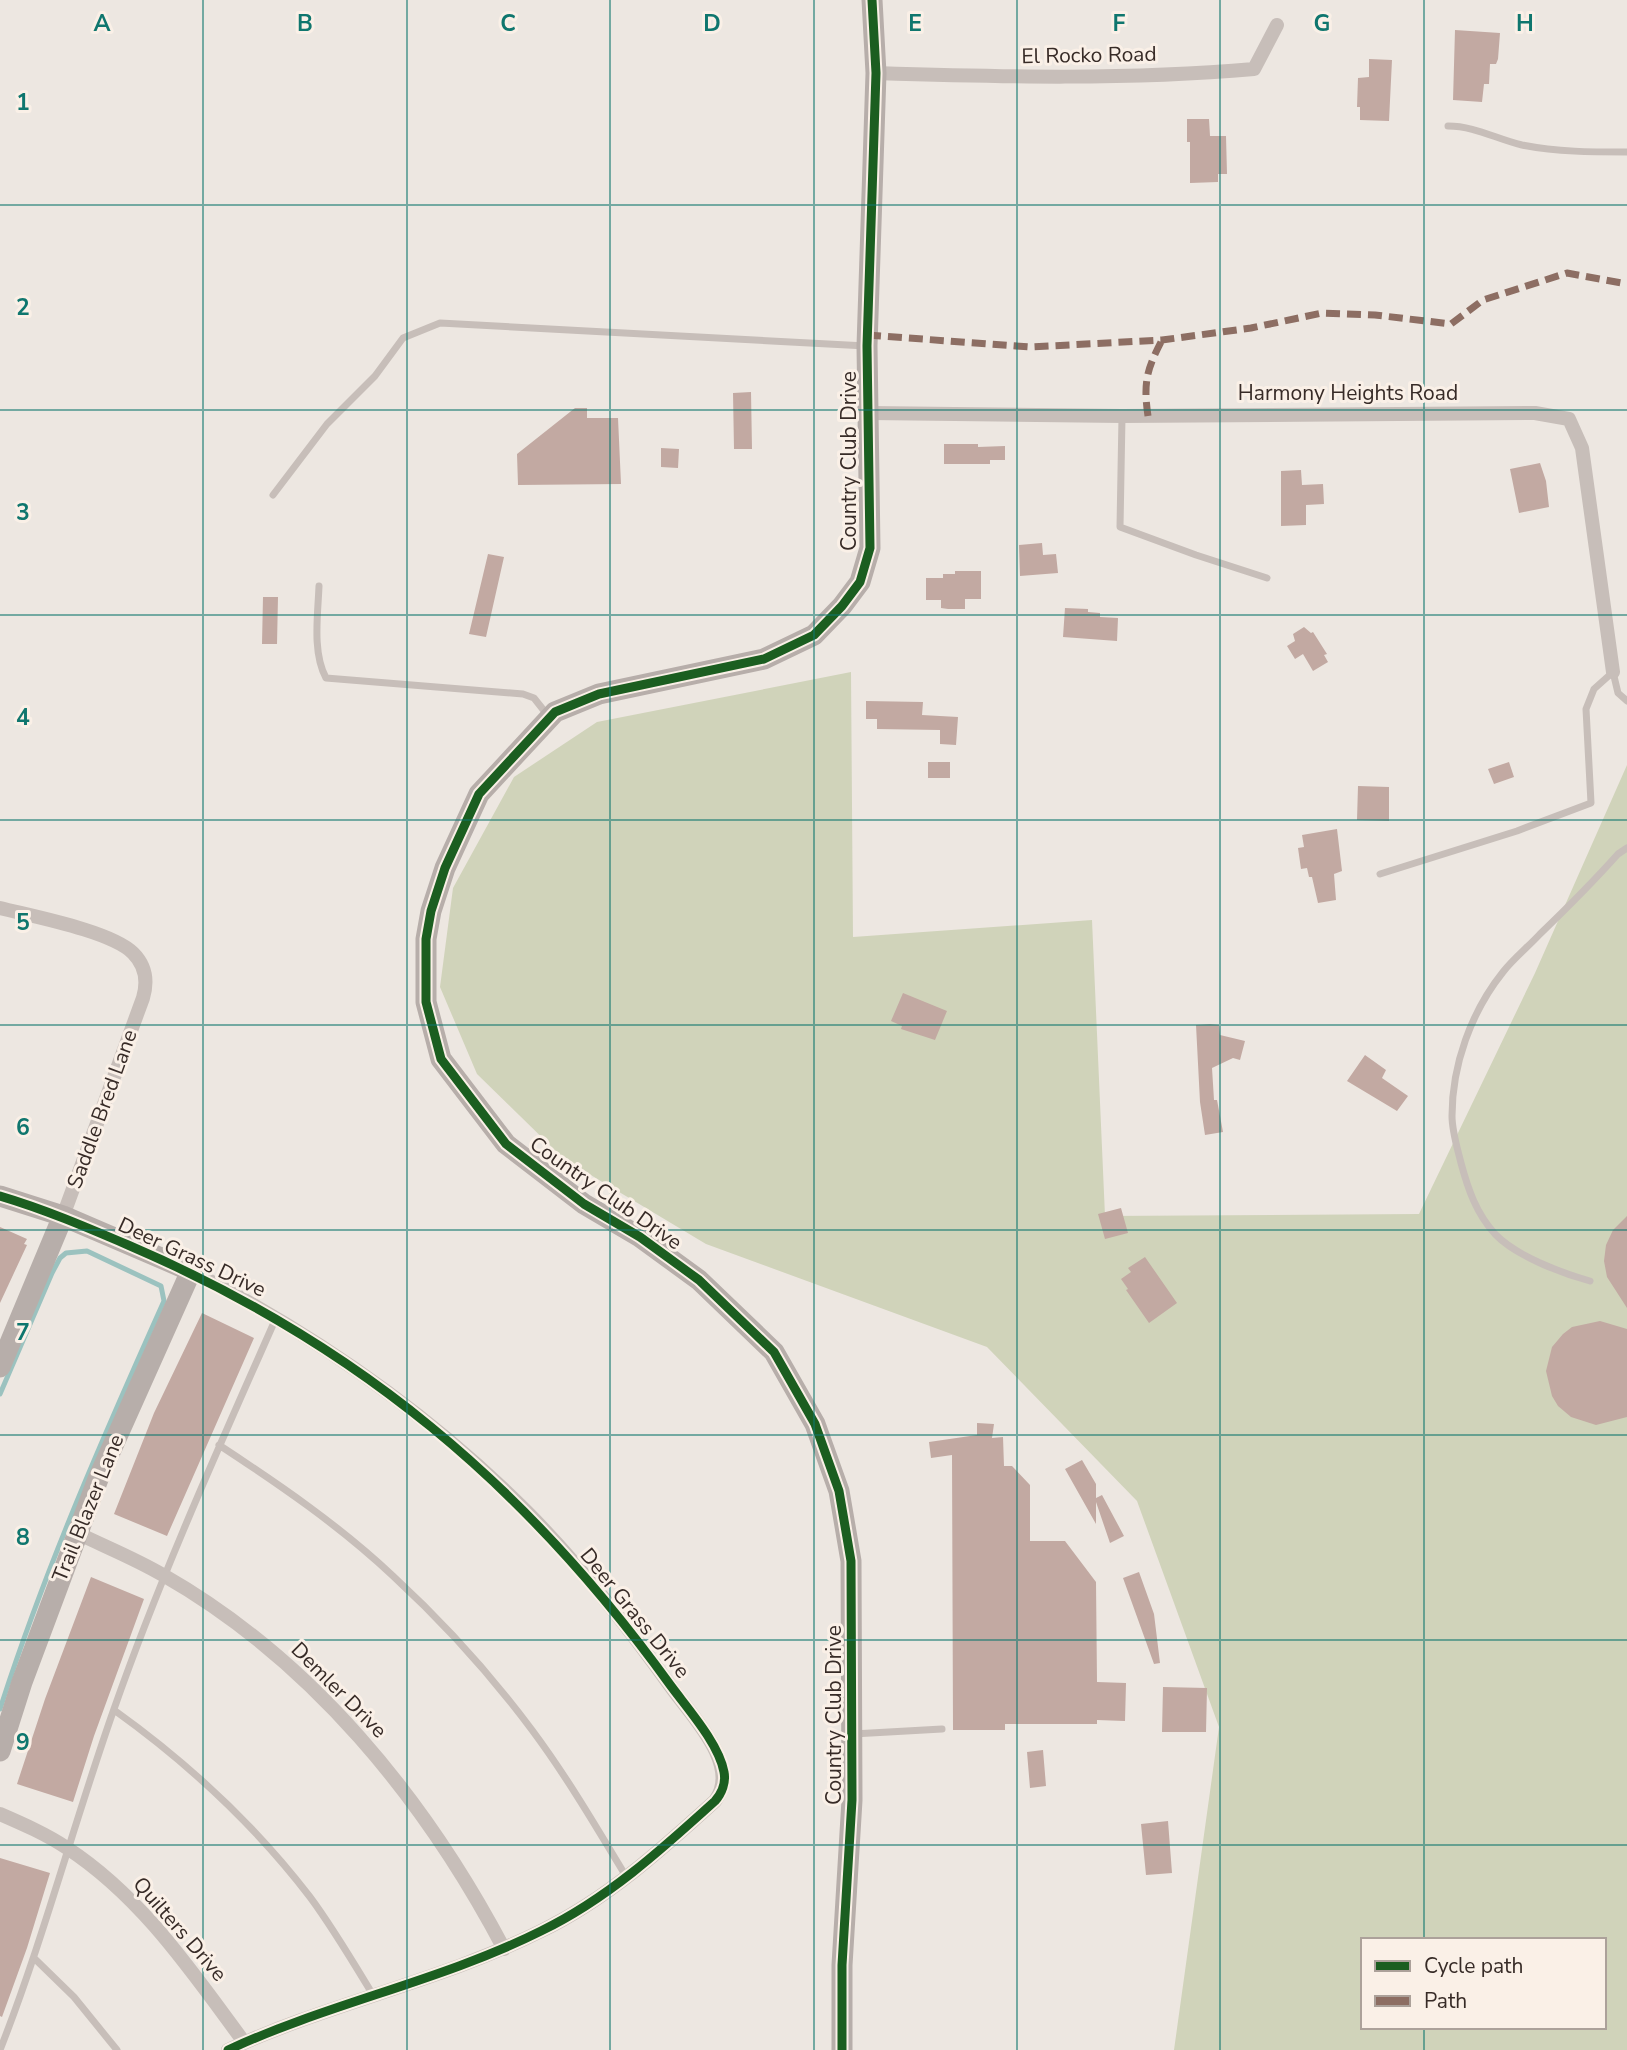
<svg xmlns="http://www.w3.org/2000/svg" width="1627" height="2050" font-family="'Nunito Sans',sans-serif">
<rect width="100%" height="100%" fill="#ede7e1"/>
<path fill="#d0d3ba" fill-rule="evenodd" d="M851,672l2,265 239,-17 13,296 314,-2 116,-241 92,-208v1285h-453l45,-323 -82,-226 -150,-154 -281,-103 -142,-85 -87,-85 -37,-87 13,-99 61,-111 83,-55zM1363,1940h241v87h-241z"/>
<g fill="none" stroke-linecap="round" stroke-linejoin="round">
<path stroke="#9bc2bf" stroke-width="5" d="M0,1394l52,-121 8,-15 6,-5 21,-2 74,35 3,15c-60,134 -119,268 -164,408"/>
</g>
<path fill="#c2a9a2" d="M1455,30l45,3 -2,26 -2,5h-6l-1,20h-5l-2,18 -29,-2z
M1369,59l23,1 -3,61 -29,-1v-13h-3l1,-29 11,-1z
M1187,119h22l1,17h16l1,38h-9v8l-28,1v-41h-3z
M751,392l1,57h-18l-1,-56z
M575,408h12v10h31l3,66 -103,1 -1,-31z
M944,444h34v3l27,-1v14h-15v4h-46z
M661,448l18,1 -1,19 -17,-1z
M1540,463l6,18 3,26 -30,6 -9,-44z
M1301,470l1,15 21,-1 1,20 -18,1v20l-25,1v-55z
M1042,543l1,12 13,-1 2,19 -38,3 -1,-31z
M488,554l16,3 -18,80 -17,-3z
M955,571h26v28h-16v10h-17l-7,-1v-8h-15v-22h17v-4h12z
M263,597h15l-1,47h-15z
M1065,608l23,1v3l12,1v4l18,1 -1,23 -54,-4z
M1304,627l7,6 2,-1 14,22 -3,1 4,7 -15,9 -10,-17 -8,5 -8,-13 8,-5 -2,-7z
M866,701l57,1 -1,13 36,2 -2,28 -16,-1v-14l-63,-1v-10h-11z
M928,762h22v16h-22z
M1509,762l5,15 -20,7 -6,-15z
M1358,786l31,1v34l-32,-1z
M1337,829l5,42 -8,3 2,26 -18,3 -6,-26h-3l-2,-9 -6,1 -3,-21 6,-1 -2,-12z
M903,993l44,18 -12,29 -34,-11 1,-3 -11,-5z
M1210,1024l9,1 1,10 25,6 -5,19 -7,-2 -21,10 2,32h3l6,32 -18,3 -5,-33 -4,-77z
M1365,1055l21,15 -4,8 26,18 -11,15 -50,-30z
M1121,1208l7,25 -23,6 -7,-25z
M1627,1216v92l-20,-31 -3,-16 2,-16 7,-15z
M0,1227l27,12 -3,5 3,1 -27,58z
M1145,1257l32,46 -28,20 -23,-33 2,-1 -7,-10 10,-7 -3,-4z
M202,1313l52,25 -87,198 -53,-22 40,-101z
M1600,1321l27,8v88l-31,8 -25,-8 -13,-11 -6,-10 -6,-25 6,-24 11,-13 9,-7z
M977,1423l17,1 -2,14 11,-1 1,29h8l18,19v56h35l31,41 1,100 29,1 -1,38 -28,-1v4h-92v6h-52l-1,-275 -21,3 -2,-16 48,-7z
M1082,1460l14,24v14l6,-3 22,41 -14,7 -14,-41v22l-31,-55z
M1139,1572l15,42 6,49 -6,1 -31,-86z
M91,1577l53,22 -50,137 -21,66 -56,-18 28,-85z
M1163,1687l44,1 -1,44h-44z
M1043,1750l3,36 -16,2 -3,-36z
M1168,1821l4,52 -26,2 -5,-51z
M0,1858l50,15 -23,75 -25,69 -2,-1z"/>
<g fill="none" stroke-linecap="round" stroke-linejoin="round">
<path stroke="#c7beb9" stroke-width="7" d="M1448,126c27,0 48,13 74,19 35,7 70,7 105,7
M1122,417l-2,110 76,28 71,23
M273,495l54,-71 48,-48 28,-38 37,-15 426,23
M319,586c-1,28 -7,66 7,92l197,16 11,4 15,19
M1380,874l137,-43 74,-28 -5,-94 8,-20 19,-17 5,21 9,8
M1590,1281c-29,-8 -74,-25 -95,-47 -19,-21 -27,-45 -34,-71 -4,-16 -9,-32 -9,-47 0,-51 19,-104 51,-144 10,-13 25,-25 37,-38 27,-26 53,-52 78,-80l9,-6
M219,1445c61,40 121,81 174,131 51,47 98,99 139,154 35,47 65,98 95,148
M114,1710c74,53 140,114 196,187 23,31 43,65 63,98
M853,1734l89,-5
M35,1959l39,38 43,53
M0,2050c44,-112 74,-228 114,-341 47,-134 105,-262 162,-391"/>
<path stroke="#c7beb9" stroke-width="14" d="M876,73c126,4 252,7 378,-4l23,-44
M870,413l252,3 413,-3 34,6 13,29 31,224
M0,908c31,8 111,23 133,45 13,13 15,28 10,45l-80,218
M191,1271c122,63 237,142 335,240 55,55 103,117 148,180 20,27 67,76 41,110 -54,49 -108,98 -174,130 -100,50 -212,72 -313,119
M77,1533c29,14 59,26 86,42 149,85 262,224 341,374
M0,1814c23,10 46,20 67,34 75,49 125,124 177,194"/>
<path stroke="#b7aeaa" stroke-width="21" d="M0,1196l63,20 128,55 -93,208 -76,203 -22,69
M0,1367l63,-151
M842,2050v-85l10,-165 -1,-239 -12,-70 -24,-67 -41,-72 -75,-72 -59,-43 -56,-33 -78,-60 -65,-85 -15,-57v-63l5,-28 14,-43 34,-74 76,-82 44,-18 165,-35 50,-24 28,-29 18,-24 10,-34 -3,-202 9,-273 -4,-73"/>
<path stroke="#8d6e63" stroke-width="7" stroke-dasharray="14 7" stroke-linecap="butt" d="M867,335l163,12 132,-7 89,-12 71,-15 53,2 76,9 32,-24 84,-27 60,11
M1148,416c-5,-34 -1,-47 14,-76"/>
<defs>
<path id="cycleway" d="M0,1196c44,13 86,31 128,49 229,98 398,240 543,441 17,23 48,58 53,86 2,10 -2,21 -9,29 -54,49 -108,98 -174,130 -100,50 -212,72 -313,119
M842,2050v-85l10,-165 -1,-239 -12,-70 -24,-67 -41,-72 -75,-72 -59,-43 -56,-33 -78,-60 -65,-85 -15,-57v-63l5,-28 14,-43 34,-74 76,-82 44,-18 165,-35 50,-24 28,-29 18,-24 10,-34 -3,-202 9,-273 -4,-73"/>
</defs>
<use href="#cycleway" stroke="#faf0e7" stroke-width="13"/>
<use href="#cycleway" stroke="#1b5e20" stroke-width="9"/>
</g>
<path fill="none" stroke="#0f766e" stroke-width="2" stroke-opacity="0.55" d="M203,0v2050M407,0v2050M610,0v2050M814,0v2050M1017,0v2050M1220,0v2050M1424,0v1940M0,205h1627M0,410h1627M0,615h1627M0,820h1627M0,1025h1627M0,1230h1627M0,1435h1627M0,1640h1627M0,1845h1627M1424,2027v23"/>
<g text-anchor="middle" stroke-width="6" stroke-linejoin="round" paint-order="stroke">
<g font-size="21" fill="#372b27" stroke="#faf0e7">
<text transform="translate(1089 55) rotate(-1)" y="7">El Rocko Road</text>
<text x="1348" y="400">Harmony Heights Road</text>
<text transform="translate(849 461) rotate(-90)" y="7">Country Club Drive</text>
<text transform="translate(102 1109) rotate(-70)" y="7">Saddle Bred Lane</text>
<text transform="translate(606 1193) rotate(35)" y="7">Country Club Drive</text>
<text transform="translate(192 1257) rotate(25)" y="7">Deer Grass Drive</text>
<text transform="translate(88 1508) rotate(-68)" y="7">Trail Blazer Lane</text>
<text transform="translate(635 1613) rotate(51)" y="7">Deer Grass Drive</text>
<text transform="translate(339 1690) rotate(45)" y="7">Demler Drive</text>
<text transform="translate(834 1715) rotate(-90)" y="7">Country Club Drive</text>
<text transform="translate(180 1929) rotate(49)" y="7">Quilters Drive</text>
</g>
</g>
<g font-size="23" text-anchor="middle" font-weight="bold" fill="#0f766e" stroke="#faf0e7" stroke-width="6" stroke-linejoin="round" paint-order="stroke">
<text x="102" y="31">A</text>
<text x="305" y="31">B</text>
<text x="508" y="31">C</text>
<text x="712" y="31">D</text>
<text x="915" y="31">E</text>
<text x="1119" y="31">F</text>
<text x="1322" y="31">G</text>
<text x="1525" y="31">H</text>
<text x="23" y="110">1</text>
<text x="23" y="315">2</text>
<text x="23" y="520">3</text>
<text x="23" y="725">4</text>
<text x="23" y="930">5</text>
<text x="23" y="1135">6</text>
<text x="23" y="1340">7</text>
<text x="23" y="1545">8</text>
<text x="23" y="1750">9</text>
</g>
<rect x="1361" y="1938" width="245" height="91" fill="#faf0e7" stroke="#aca19a" stroke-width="2"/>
<rect x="1375" y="1961" width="35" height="10" fill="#1b5e20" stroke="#aca19a" stroke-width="2"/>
<text x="1424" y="1973" font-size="21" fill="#372b27">Cycle path</text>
<rect x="1375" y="1996" width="35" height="10" fill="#8d6e63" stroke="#aca19a" stroke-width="2"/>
<text x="1424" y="2008" font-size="21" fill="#372b27">Path</text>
</svg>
